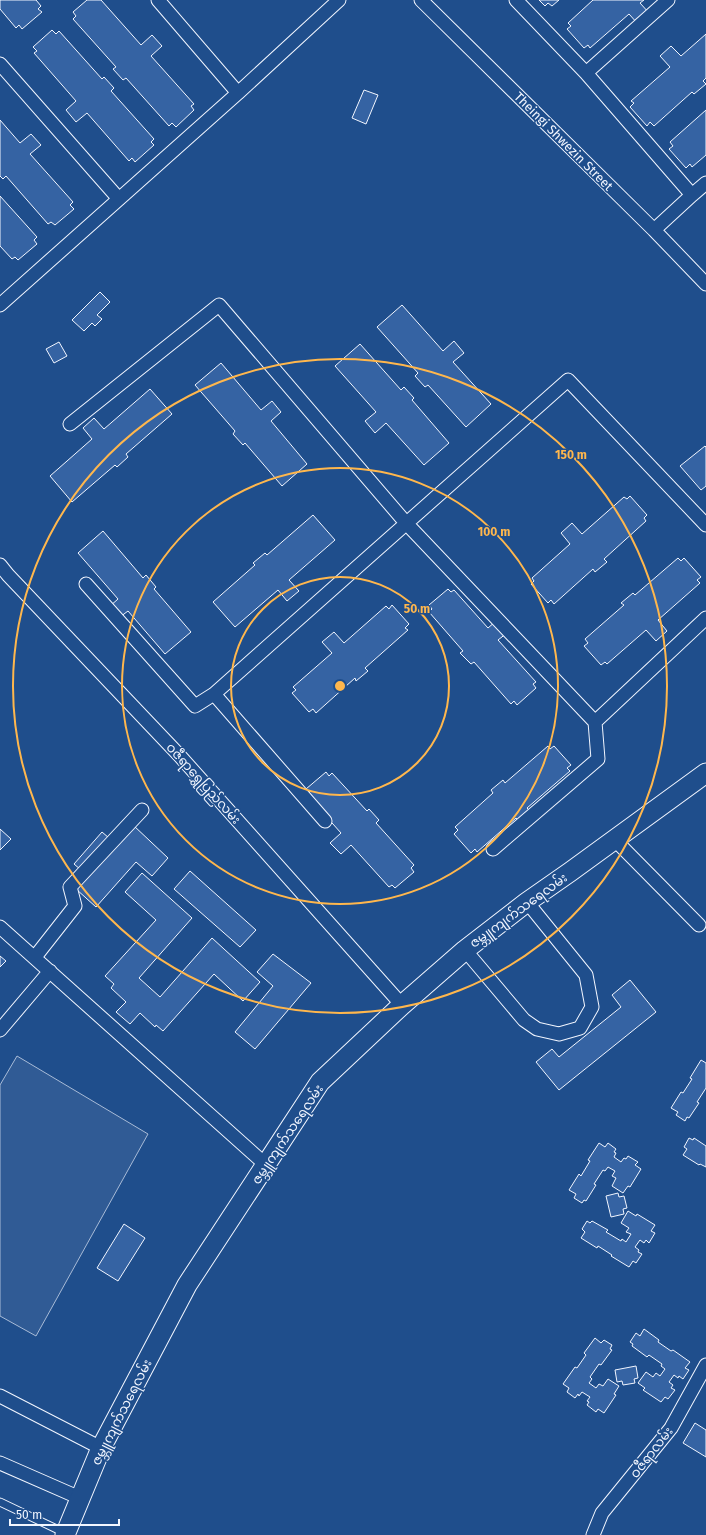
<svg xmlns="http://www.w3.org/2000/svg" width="706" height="1535" font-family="'Fira Sans','Noto Sans Myanmar',sans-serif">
<rect width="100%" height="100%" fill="#1f4e8c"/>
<path fill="#305b95" stroke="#a8bbd7" d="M17,1056l131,78 -112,202 -36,-20v-231z"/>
<path fill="#3563a3" stroke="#f2f6ff" d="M0,0h36l5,6 -3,3 4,3 -20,17 -3,-4 -3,3 -16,-19z
M87,0h14l40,45 11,-10 10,11 -11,10 43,48 -3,2 3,4 -18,17 -4,-4 -3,3 -43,-48 -3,2 -10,-11 3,-2 -43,-48 3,-3 -3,-4z
M539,0h20l-7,6 -4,-3 -3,3z
M593,0h51l-4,3 10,11 -12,10 -9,-10 -39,34 -2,-3 -4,3 -17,-19 4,-3 -3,-3z
M52,30l4,4 3,-3 43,48 2,-2 10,11 -3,3 43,48 -3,3 3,3 -19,17 -3,-4 -3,3 -42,-48 -11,9 -10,-12 10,-9 -42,-48 3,-2 -4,-4z
M706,34v44l-3,3 3,3 -12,10 -2,-2 -38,34 -4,-4 -3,4 -17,-19 4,-4 -3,-2 39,-34 -10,-11 11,-10 10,10z
M364,90l14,5 -12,29 -14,-6z
M706,110v45l-14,12 -2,-3 -4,4 -17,-19 4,-3 -3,-4z
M0,120l20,23 11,-9 10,11 -11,9 43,48 -3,3 4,4 -19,16 -4,-3 -3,2 -42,-48 -3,3 -3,-3z
M0,196l37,41 -3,3 3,4 -19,16 -3,-3 -3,2 -12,-13z
M100,292l10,10 -13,13 5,4 -7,7 -3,-3 -8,8 -12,-11z
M402,305l41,46 11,-10 10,12 -11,9 38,42 -25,23 -38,-42 -3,2 -10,-11 3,-3 -41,-46z
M59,342l8,14 -13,7 -8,-14z
M360,344l41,46 3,-3 10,11 -2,2 37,43 -25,22 -38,-42 -11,10 -10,-12 11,-9 -41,-46z
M221,363l40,47 11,-9 9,11 -10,9 36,43 -25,22 -37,-43 -2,2 -10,-11 2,-3 -40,-46z
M150,389l22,25 -46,40 2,3 -11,10 -2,-2 -43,37 -22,-26 42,-37 -9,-11 11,-10 10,11z
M705,446l1,1v39l-5,4 -21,-24z
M630,496l17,19 -3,3 2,3 -42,38 3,3 -12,10 -2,-3 -39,35 -3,-4 -3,3 -17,-19 3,-3 -2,-3 38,-34 -9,-11 11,-10 10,11 42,-37 3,2z
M313,515l22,25 -46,40 10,11 -12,10 -9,-11 -43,37 -22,-25 42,-37 -2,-2 12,-10 2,2z
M103,531l40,47 3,-3 10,12 -2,2 37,43 -26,22 -37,-43 -8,6 -10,-11 8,-7 -40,-46z
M678,558l3,3 3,-3 17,19 -4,3 3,3 -42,37 9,11 -11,10 -10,-11 -39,34 -2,-2 -4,3 -17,-19 4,-3 -3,-4 39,-34 -3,-2 12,-10 2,2z
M448,589l3,3 3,-2 34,38 8,-7 11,12 -9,7 38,42 -3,2 3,4 -19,17 -3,-4 -3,3 -37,-42 -3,2 -11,-11 3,-2 -34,-39 3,-3 -3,-4z
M392,605l17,19 -4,4 3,2 -43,38 3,3 -12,10 -1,-3 -39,35 -3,-4 -4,3 -17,-19 4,-3 -3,-3 39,-34 -10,-11 12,-10 10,11 42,-37 3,3z
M548,746l2,3 4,-3 17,19 -4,3 3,3 -43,37 5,5 -12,10 -4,-5 -39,34 -2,-3 -4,4 -17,-19 4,-4 -3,-3 38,-34 -2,-3 12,-10 2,3z
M326,772l3,4 3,-3 35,38 2,-2 10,11 -3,3 38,42 -3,3 3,4 -19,16 -3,-3 -3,2 -38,-42 -10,9 -11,-11 11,-10 -34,-38 3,-3 -4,-3z
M133,825l35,33 -16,18 -16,-14 -40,45 -20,-18z
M0,829l11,10 -11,11z
M102,832l7,6 -28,32 -7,-6z
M190,871l66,59 -16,17 -66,-58z
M142,873l50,45 -53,60 21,19 52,-59 48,44 -17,19 -29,-27 -51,57 -7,-6 -1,2 -15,-14 -10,11 -14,-12 10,-10 -15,-14 3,-4 -9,-8 51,-56 -31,-28z
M273,954l38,29 -56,66 -20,-17 38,-46 -16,-14z
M0,956l6,5 -6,6z
M630,980l26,32 -97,78 -23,-28 16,-13 7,8 62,-50 -9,-12z
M701,1060l5,3v25l-9,14 2,1 -10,15 -2,-1 -2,4 -9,-6 2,-3 -7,-4 10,-16 2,1 9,-14 -2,-1z
M689,1138l4,2 1,-2 12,8v21l-6,-3 -1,1 -16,-10 4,-6 -3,-2z
M599,1143l6,4 3,-4 8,6 -2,3 2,1 -2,4 7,5 3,-4 2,1 2,-3 10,6 -3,3 6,4 -11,18 -2,-1 -5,7 -11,-7 4,-8 -4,-2 3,-5 -7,-4 -3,4 -2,-1 -9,14 2,1 -10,16 -2,-1 -2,3 -8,-5 2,-4 -7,-4 10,-16 2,2 9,-15 -2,-1z
M618,1193l1,4 5,-1 3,12 -4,1 1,5 -13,3 -5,-21z
M628,1211l8,5 1,-2 18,11 -4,6 4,2 -6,10 -3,-3 -2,3 -4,-3 -5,7 4,3 -1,2 4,2 -6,9 -3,-2 -4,6 -18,-11 1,-1 -14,-9 -1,2 -16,-10 4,-6 -3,-3 5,-8 3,2 2,-2 16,9 -2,2 15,9 1,-2 4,3 5,-8 -5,-2 3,-4 -8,-5z
M124,1224l21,14 -27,43 -21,-13z
M644,1329l15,11 -1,2 13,9 2,-1 17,12 -5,6 4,2 -6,9 -4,-3 -1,2 -4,-3 -5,7 4,3 -2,3 4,2 -7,9 -3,-2 -4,5 -18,-12 2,-2 -7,-5 8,-11 7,5 3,-4 4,3 5,-7 -4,-3 1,-2 -13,-9 -2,2 -15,-11 1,-2 -3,-2 6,-9 4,3z
M595,1338l6,5 3,-3 8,5 -2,4 2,1 -11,15 -2,-1 -9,13 2,2 -3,4 7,5 3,-4 4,2 5,-7 11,7 -5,8 2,1 -12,18 -6,-4 -2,3 -9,-7 2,-3 -2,-1 3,-4 -8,-5 -3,4 -1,-2 -3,4 -8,-6 2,-4 -6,-4 12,-17 2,1 9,-13 -2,-2z
M636,1366l2,12 -4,1 1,4 -12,2 -1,-4 -5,1 -2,-12z
M695,1423l11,7v27l-23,-14z"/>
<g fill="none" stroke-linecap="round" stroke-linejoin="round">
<defs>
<path id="lane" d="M0,1502l65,31"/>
<path id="street" d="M158,0l80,93 101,-93
M421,0l233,230 52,54
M516,0l70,73
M668,0l-82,73 106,122 14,-12
M0,64l119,135
M654,230l38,-35
M0,305l238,-212
M70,424l149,-119 187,218 189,199
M0,565l8,10 171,180 223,250
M86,584l109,122 19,-12 354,-314 138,145
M214,694l111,127
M615,840l84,85
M493,849l105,-90 -3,-37 111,-104
M0,927l266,238
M465,950l59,70 13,9 22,5 21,-6 12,-21 -6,-32 -59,-73
M35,957l40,-51 -5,-19 72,-77
M0,1030l50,-59
M0,1396l101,52
M0,1463l80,35
M593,1535l9,-22 69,-85 35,-63"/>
<path id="secondary" d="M65,1535l36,-87 86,-163 133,-203 82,-77 63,-55 62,-48 43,-30 136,-99"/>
</defs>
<use href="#lane" stroke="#f2f6ff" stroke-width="9"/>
<use href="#street" stroke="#f2f6ff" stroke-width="15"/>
<use href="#secondary" stroke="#f2f6ff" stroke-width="21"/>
<use href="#lane" stroke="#1f4e8c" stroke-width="7"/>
<use href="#street" stroke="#1f4e8c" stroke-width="13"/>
<use href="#secondary" stroke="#1f4e8c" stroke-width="19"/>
</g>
<g fill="none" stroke="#ffb74d" stroke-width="2">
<circle cx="340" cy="686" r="109"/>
<circle cx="340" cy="686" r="218"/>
<circle cx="340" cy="686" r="327"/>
</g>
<g text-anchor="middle" stroke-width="3" stroke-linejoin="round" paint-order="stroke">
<g font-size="13" fill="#f2f6ff" stroke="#1f4e8c">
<text transform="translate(564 141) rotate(45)" y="5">Theingi Shwezin Street</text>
<text transform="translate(204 783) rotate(48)" y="5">ဝဇီရာရွှေပြည်လမ်း</text>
<text transform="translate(518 910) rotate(-36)" y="5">ဇမ္ဘူကျက်သရေလမ်း</text>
<text transform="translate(287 1134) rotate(-56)" y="5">ဇမ္ဘူကျက်သရေလမ်း</text>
<text transform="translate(121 1412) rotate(-63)" y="5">ဇမ္ဘူကျက်သရေလမ်း</text>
<text transform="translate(651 1452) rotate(-52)" y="5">ဝဇီရာလမ်း</text>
</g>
</g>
<circle cx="340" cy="686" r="6" fill="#ffb74d" stroke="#1f4e8c" stroke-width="2"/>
<g font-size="12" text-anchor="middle" font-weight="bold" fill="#ffb74d" stroke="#1f4e8c" stroke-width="3" stroke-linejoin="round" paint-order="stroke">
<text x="571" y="459">150 m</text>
<text x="494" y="536">100 m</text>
<text x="417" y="613">50 m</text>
</g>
<path d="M10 1519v6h109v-6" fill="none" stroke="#f2f6ff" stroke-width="2"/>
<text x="16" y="1519" font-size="12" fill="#f2f6ff" stroke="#1f4e8c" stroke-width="3" paint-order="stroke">50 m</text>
</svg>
